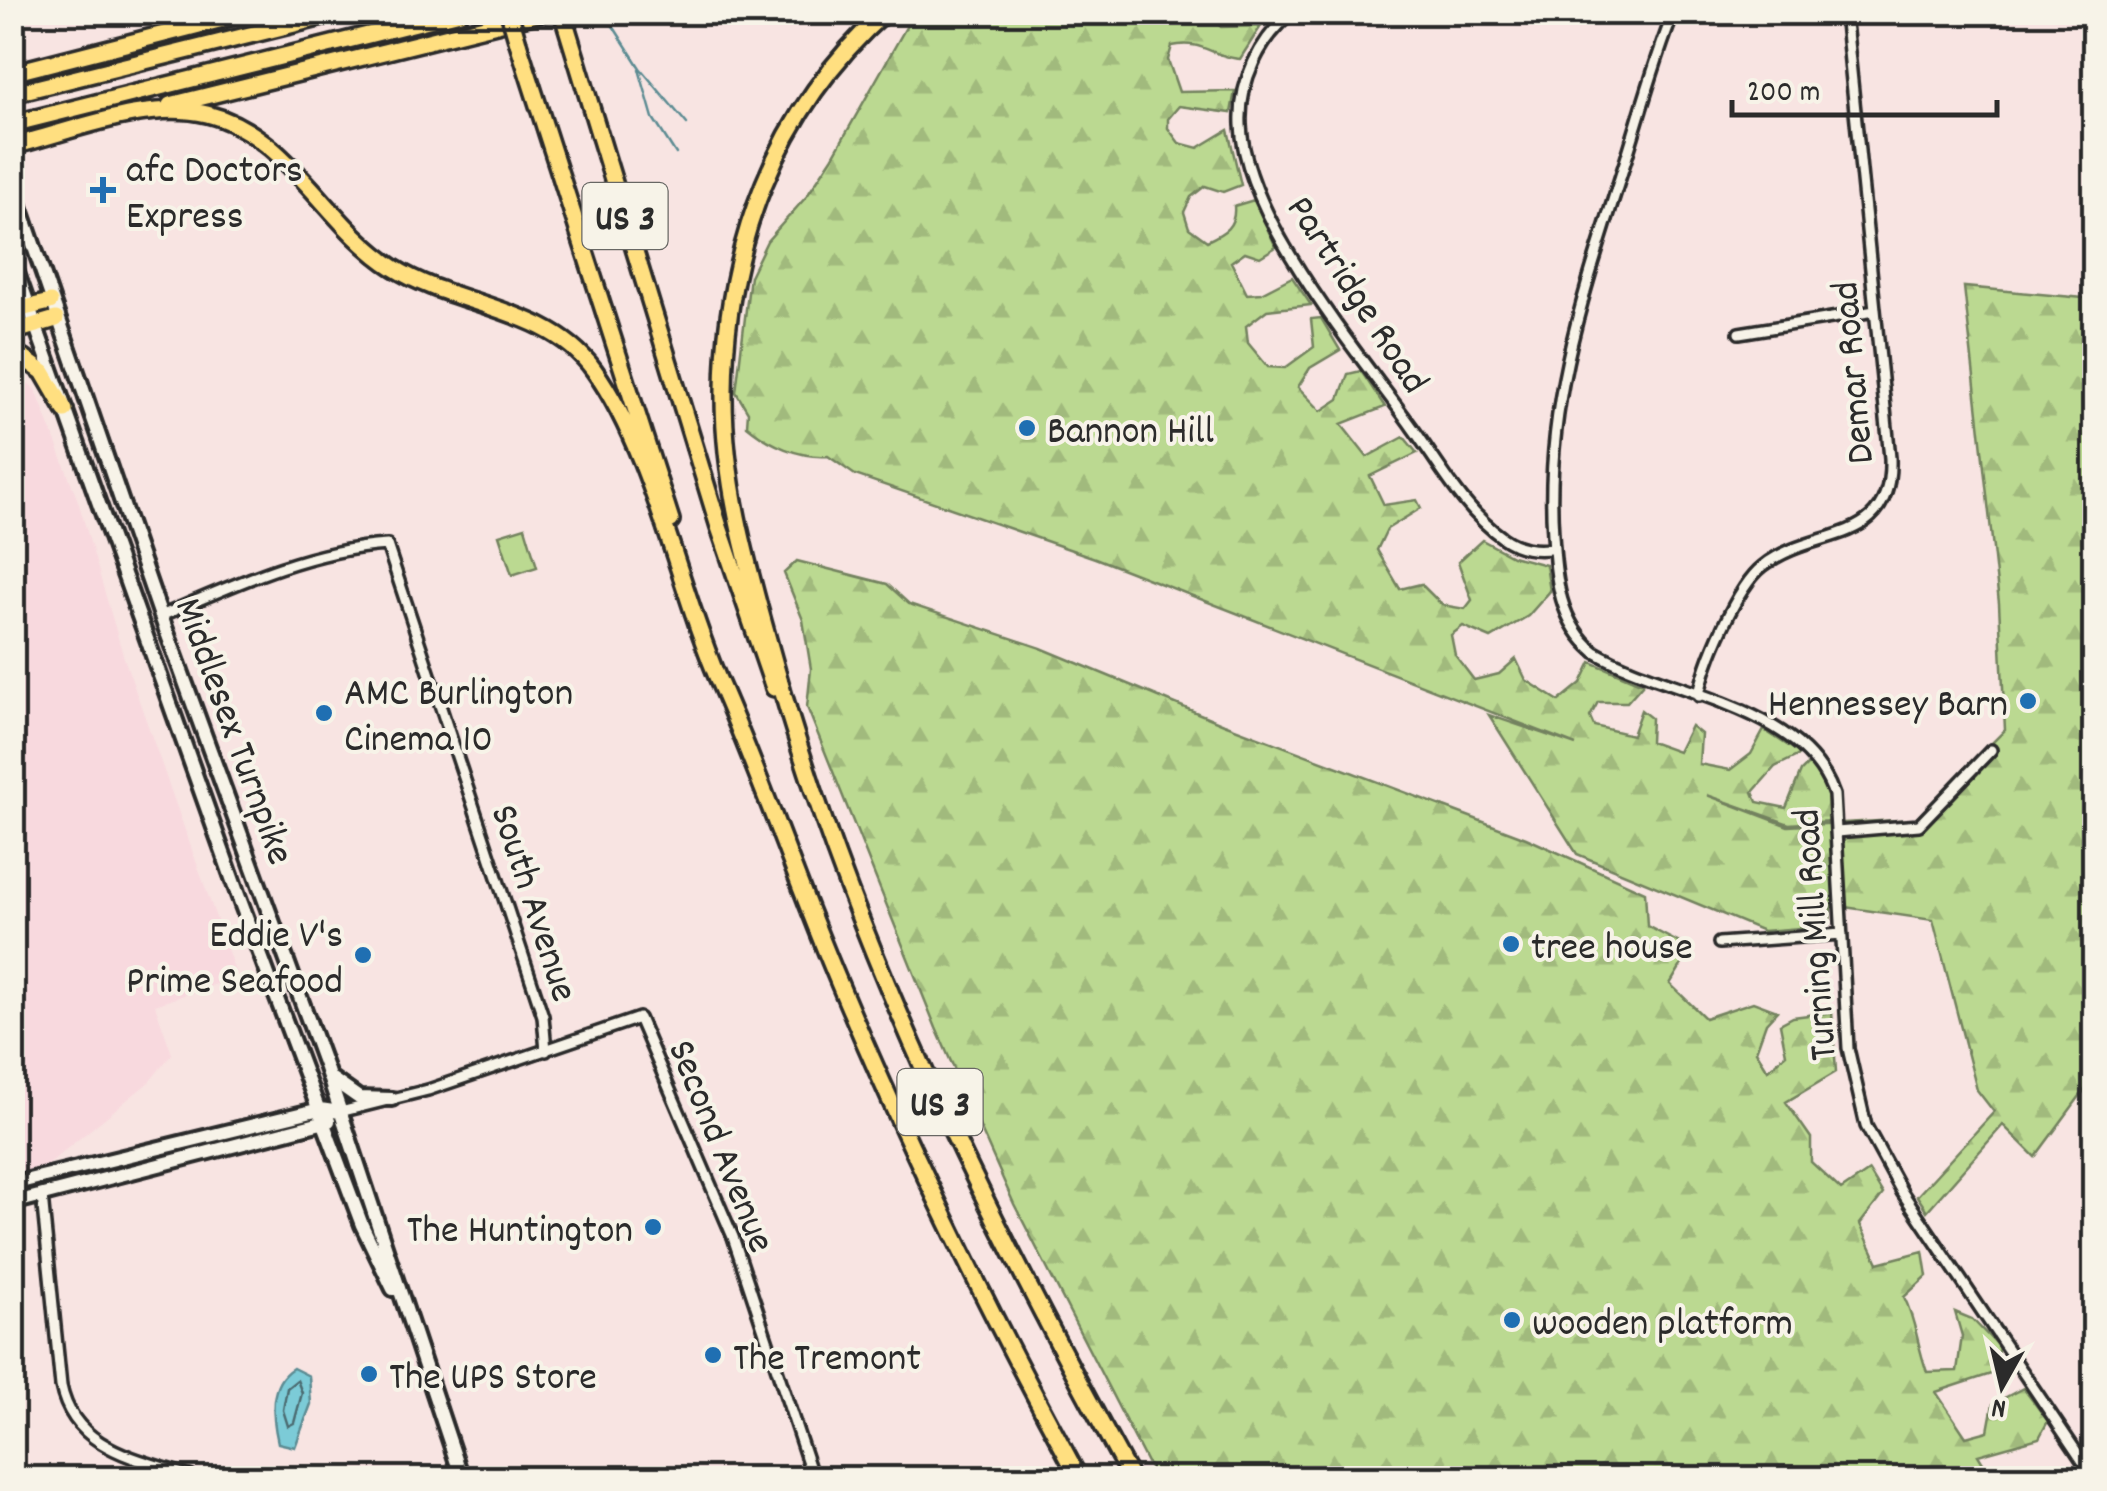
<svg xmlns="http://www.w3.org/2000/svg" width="2107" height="1491" font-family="Dekko,sans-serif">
<defs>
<pattern id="forest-firs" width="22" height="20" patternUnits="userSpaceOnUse" patternTransform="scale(2.5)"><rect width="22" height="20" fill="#bbd991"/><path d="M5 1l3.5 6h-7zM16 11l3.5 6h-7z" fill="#a1ba7d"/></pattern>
</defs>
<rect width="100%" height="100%" fill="#f8e4e2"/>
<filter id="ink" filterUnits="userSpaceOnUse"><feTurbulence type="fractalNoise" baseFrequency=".01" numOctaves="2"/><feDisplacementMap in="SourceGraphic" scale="20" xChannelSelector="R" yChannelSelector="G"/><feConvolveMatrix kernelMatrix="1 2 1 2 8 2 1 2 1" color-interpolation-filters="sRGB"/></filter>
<g filter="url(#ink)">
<path fill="#f8d9de" d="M13,371l23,19 42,111 46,157 113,319 -82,28 17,49 -23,28 -107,87 -29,6z"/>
<path fill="url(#forest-firs)" stroke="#73825e" stroke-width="2.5" d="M1206,12l15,15 40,-1 -21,33c-27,-2 -39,-20 -68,-13l-4,14 11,32 56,-1 -4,22 -52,-7 -11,13v9l11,15 19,5 30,-18 13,55 -18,7 -18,-6 -14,11 -7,15 5,16 18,13c17,-8 29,-14 27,-35l20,-6 22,47 -16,10 -15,-5 -14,10 16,32 14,-1 31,-16 19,28 -44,5 -21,16 2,17 20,24 17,1 29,-21 -3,-28 10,-1 19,32 -30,18 -12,19 23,24 18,-12 9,-25 13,-3 24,36 -44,17 26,33 37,-20 13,16 -47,23 14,29 33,-5 4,8 -34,21 -10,21 23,39 21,-5 21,21 23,4 7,-9 -14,-38 24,-22 30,16 34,9 4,26 -22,25 -37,22 -28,-12 -12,9 4,20 19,25 25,-6 17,-15 10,21 33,21 22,-18 10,-21 52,22 -16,18h-29l-8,15 4,9 38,9 9,-25 10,8 -1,24 28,10 13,-26 10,8 -2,30 31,6 21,-16 13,-24 37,24 -26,13 -22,25 4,10 29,6 15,-37 9,-9 19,33 3,26 -43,3 -82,-29 81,31 128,-7 89,-89 -6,-127 -35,-316 130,12v778l-59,80 -32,-32 -76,86 -10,-15 77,-84 -17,-22 -44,-170 -102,-15 -1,18 -5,3 -62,5 -186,-77 -88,-139 87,30 -481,-187 -240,-83 -27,-19c-29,2 -58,-11 -81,-30l1,-14 -12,-20 14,-116 17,-35 40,-45 25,-38 82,-145z
M797,561l90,23 22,20 132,44 183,76 302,114 119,54 2,34 44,23 -21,35 35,34 48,-16 24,9 -11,12 -10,28 12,19 18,-16 -6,-30 13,-7 39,-5 4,60 -50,30 25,36v24l30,28 28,-19 14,23 -23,30 18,39 45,-12 4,25 -23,21c12,23 13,49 23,75l30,-1 5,-35 -7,-24 17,7 27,28 -5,26 -58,19 30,45 22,-6 5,-27 30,-16 25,33 -9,17 -61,17 14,23h-837l-141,-274 -78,-176 -129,-321 4,-38 -8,-49 -19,-47z"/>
<path fill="#bbd991" stroke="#73825e" stroke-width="2.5" d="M525,527l12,40 -25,8 -13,-40z"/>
<path fill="#7bcbd7" stroke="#5b8b92" stroke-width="2.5" d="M293,1368l16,8 2,28 -16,43 -17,-4c-6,-26 -10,-60 15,-75z"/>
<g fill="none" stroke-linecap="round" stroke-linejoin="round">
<path stroke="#4b6b70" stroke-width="2.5" d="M297,1380l5,13 -8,30 -6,3 -5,-16 4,-22z"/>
<path stroke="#5b8b92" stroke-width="2.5" d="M608,18l32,50 47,56
M639,69l14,49 23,36"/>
<defs>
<path id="street" d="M1293,12c-34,27 -54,70 -52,113 4,94 117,227 171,302 27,37 52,84 91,111 14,10 33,14 51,10
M1674,12c-21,52 -35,107 -52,160 -38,120 -78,235 -69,363 3,45 6,87 42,117 74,43 209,53 239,143l14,253 18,78 36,66 192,286
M1739,333l136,-22
M161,616c72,-31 147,-66 226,-71l156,471 3,35
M1699,696c5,-32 38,-110 64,-130 52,-41 130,-17 127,-108l-45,-446
M1837,832l82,-7 72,-75
M1719,943l123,-9
M340,1112l88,-22 211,-72 94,219 80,241
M42,1196l19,190c13,65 80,73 134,92"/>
<path id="secondary" d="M12,183l149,433 165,452 136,410
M12,259l226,636 124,330 31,64
M332,1079l27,19 33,1
M12,1184l308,-75 20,3
M12,1203l317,-82"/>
<path id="highway" d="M562,12l157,515 55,161
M885,12c-109,97 -160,235 -161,379 -1,96 26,183 51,274 79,285 214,555 356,813
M518,43l153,477
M12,73l238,-61
M12,94l331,-82
M170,105l375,-93
M12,124l448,-112
M12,146c59,-14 134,-47 195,-32 82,20 119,111 187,154 62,39 155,39 200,102 60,84 85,221 127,316 43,98 77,200 119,299 71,169 152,333 239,493
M12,311l38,-9
M12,332l44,-13
M12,350l31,22 22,38"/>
</defs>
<use href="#street" stroke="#2b2b2b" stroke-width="16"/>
<use href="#secondary" stroke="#2b2b2b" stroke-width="20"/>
<use href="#highway" stroke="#2b2b2b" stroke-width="22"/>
<use href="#street" stroke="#f7f3e8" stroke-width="9"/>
<use href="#secondary" stroke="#f7f3e8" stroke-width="12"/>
<use href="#highway" stroke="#ffdf80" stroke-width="15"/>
<defs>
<path id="highway-bridge" d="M509,12l9,31"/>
</defs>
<use href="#highway-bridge" stroke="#2b2b2b" stroke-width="22" stroke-linecap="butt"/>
<use href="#highway-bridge" stroke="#ffdf80" stroke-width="15"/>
</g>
</g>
<g fill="#1f6fb2" stroke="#f7f3e8" stroke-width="4">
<path d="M98 175h10v10h10v10h-10v10h-10v-10h-10v-10h10z"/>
<circle cx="1027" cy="428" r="10"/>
<circle cx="2028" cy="701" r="10"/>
<circle cx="324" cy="713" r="10"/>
<circle cx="1511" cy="944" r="10"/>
<circle cx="363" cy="955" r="10"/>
<circle cx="653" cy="1227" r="10"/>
<circle cx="1512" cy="1320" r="10"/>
<circle cx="713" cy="1355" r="10"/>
<circle cx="369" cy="1374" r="10"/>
</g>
<g text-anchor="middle" stroke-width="8" stroke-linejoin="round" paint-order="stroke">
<g fill="#f7f3e8" stroke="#686764" stroke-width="2.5">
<rect x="582.5" y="183" width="85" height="66" rx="8"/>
<rect x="897.5" y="1069" width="85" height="66" rx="8"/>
</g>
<g font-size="38" font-weight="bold" fill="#2b2b2b">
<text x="625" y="229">US 3</text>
<text x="940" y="1115">US 3</text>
</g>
<g font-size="40" fill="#2b2b2b" stroke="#f7f3e8" text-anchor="start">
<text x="126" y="181">afc Doctors<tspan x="126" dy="46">Express</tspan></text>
<text x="1047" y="442">Bannon Hill</text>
<text x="344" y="704">AMC Burlington<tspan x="344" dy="46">Cinema 10</tspan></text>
<text x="2008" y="715" text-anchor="end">Hennessey Barn</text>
<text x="343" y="946" text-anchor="end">Eddie V's<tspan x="343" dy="46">Prime Seafood</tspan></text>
<text x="1531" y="958">tree house</text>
<text x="633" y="1241" text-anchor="end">The Huntington</text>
<text x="1532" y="1334">wooden platform</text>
<text x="733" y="1369">The Tremont</text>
<text x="389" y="1388">The UPS Store</text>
</g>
<g font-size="40" fill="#2b2b2b" stroke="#f7f3e8">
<text transform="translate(1360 293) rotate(57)" y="14">Partridge Road</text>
<text transform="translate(1850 373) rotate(-95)" y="14">Demar Road</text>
<text transform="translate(237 730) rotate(70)" y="14">Middlesex Turnpike</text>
<text transform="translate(537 902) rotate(72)" y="14">South Avenue</text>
<text transform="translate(1812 935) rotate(-94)" y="14">Turning Mill Road</text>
<text transform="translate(724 1145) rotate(68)" y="14">Second Avenue</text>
</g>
</g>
<rect width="2107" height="1491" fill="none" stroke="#f7f3e8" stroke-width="50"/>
<rect x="25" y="25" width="2057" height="1441" fill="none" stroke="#2b2b2b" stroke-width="4" filter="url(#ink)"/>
<g transform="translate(2002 1386) rotate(188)" stroke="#f7f3e8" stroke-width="8" paint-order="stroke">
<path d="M0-8L18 38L0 25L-18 38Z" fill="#2b2b2b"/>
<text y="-15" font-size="28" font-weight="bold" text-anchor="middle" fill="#2b2b2b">N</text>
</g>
<path d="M1732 100v15h265v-15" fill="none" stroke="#2b2b2b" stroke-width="5"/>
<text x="1747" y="100" font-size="30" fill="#2b2b2b" stroke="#f7f3e8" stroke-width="8" paint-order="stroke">200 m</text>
</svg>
